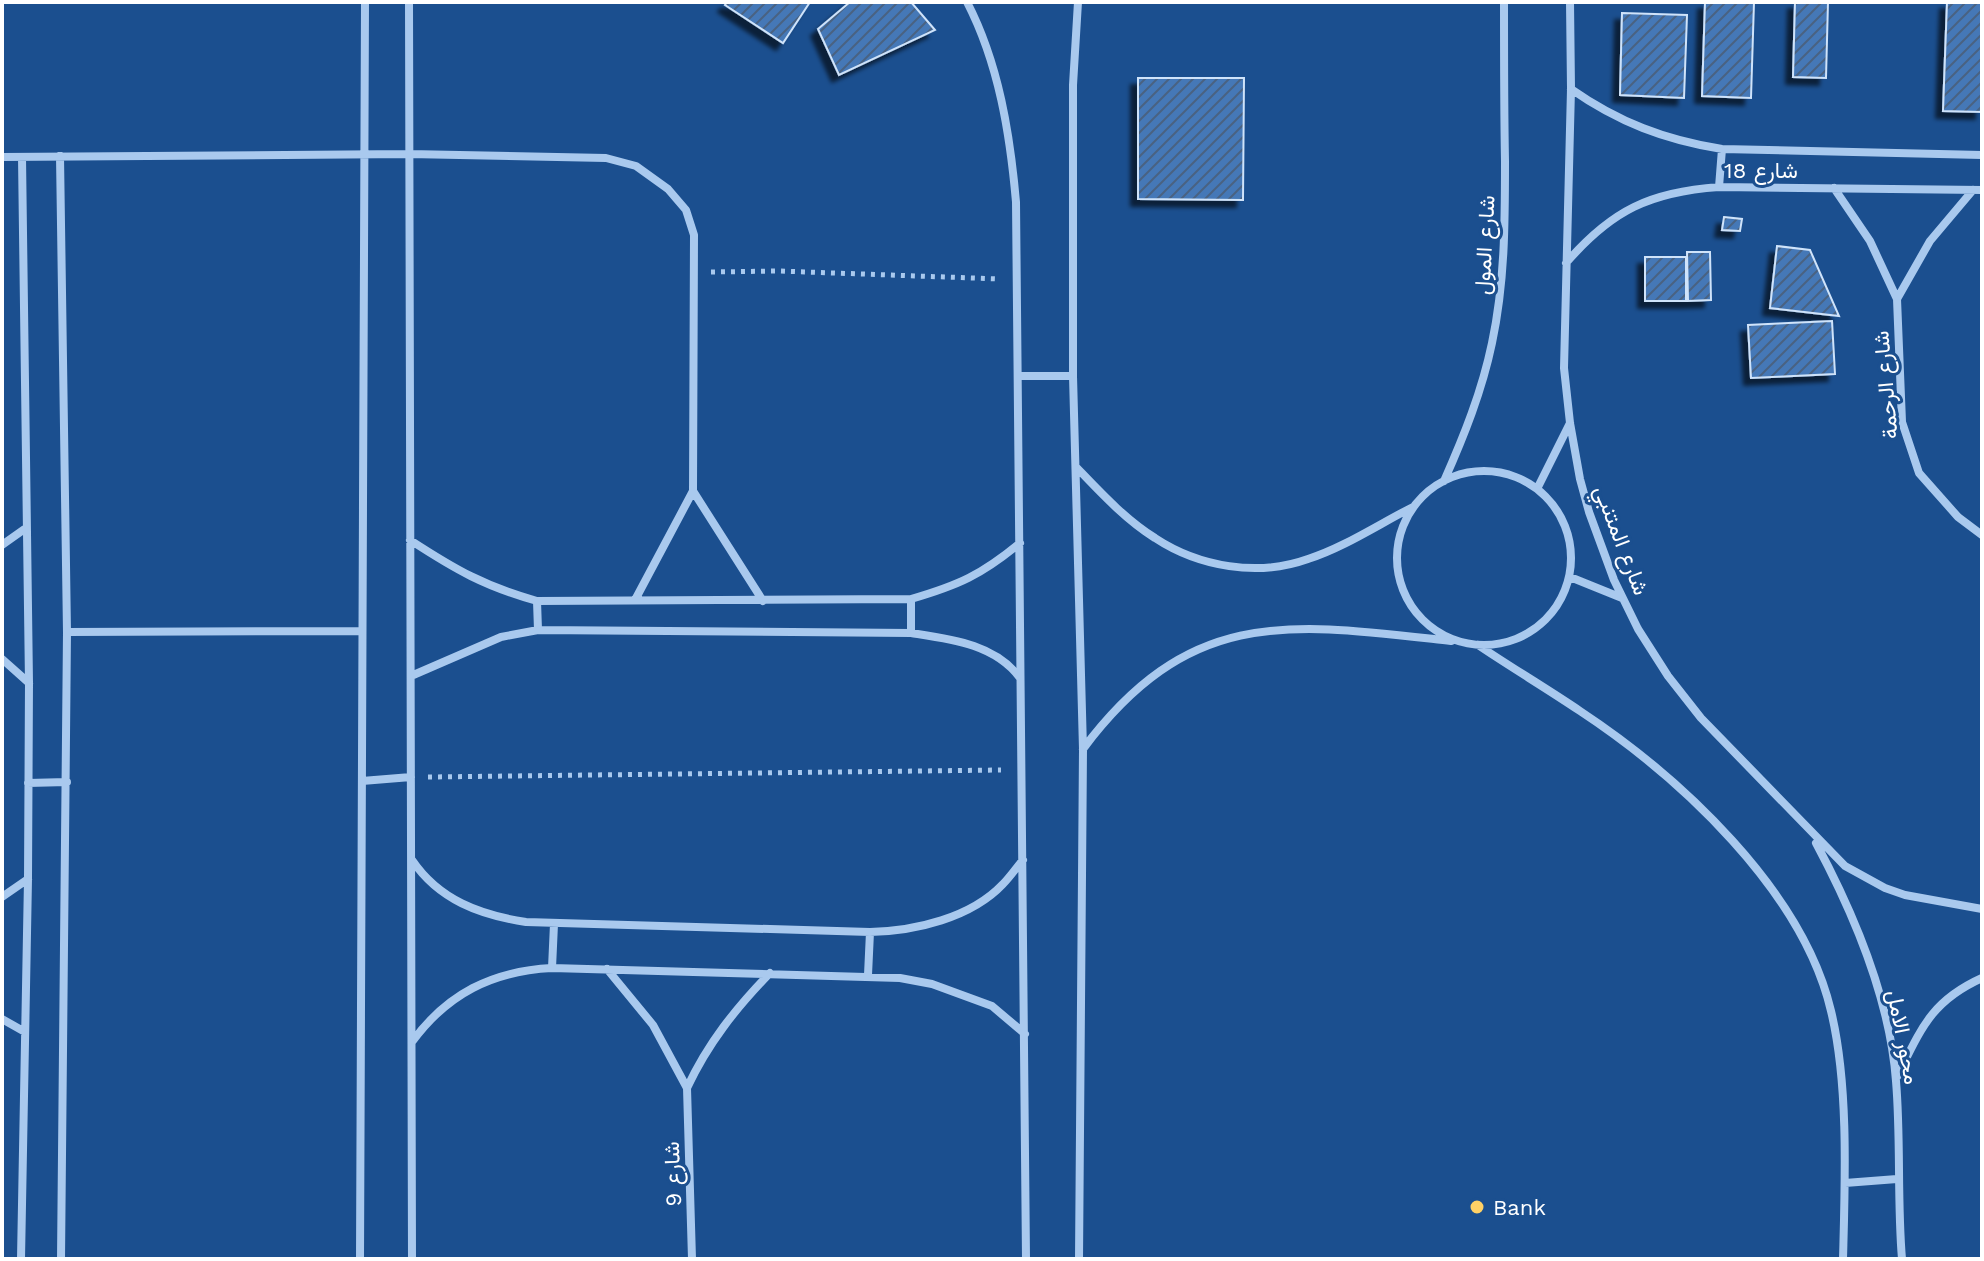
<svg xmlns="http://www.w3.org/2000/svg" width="1984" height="1261" font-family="'Work Sans',Vazirmatn,sans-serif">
<defs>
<pattern id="building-hatch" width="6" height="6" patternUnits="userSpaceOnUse" patternTransform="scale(2)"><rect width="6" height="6" fill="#4478b7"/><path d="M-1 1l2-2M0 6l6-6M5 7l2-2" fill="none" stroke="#486282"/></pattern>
<filter id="shadow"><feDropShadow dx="-7" dy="7" stdDeviation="2" flood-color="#0009"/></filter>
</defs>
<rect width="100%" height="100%" fill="#1b4f8f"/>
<path fill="url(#building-hatch)" stroke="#cfe3fa" stroke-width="2" filter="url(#shadow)" d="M727,2h83l-27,41 -58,-38z
M850,2h61l24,28 -96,45 -21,-46z
M1705,2h49l-3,96 -49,-2z
M1795,2h33l-2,76 -33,-1z
M1947,2h35v110l-39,-1z
M1622,13l65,2 -3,83 -64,-3z
M1138,78h106l-1,122 -105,-1z
M1724,217l18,2 -2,12 -18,-1z
M1777,246l33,4 29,66 -69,-8z
M1687,252h23l1,48 -23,1z
M1645,257h41v44h-41z
M1832,321l3,53 -84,4 -3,-53z"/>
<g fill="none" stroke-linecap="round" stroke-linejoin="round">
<path stroke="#a9c9ee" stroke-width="5" stroke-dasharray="4 6" stroke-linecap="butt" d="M711,272l68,-1 221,8
M428,777l573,-7"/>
<path stroke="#a9c9ee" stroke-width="8" d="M409,2l3,1257
M967,2c32,62 43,132 49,200l10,1057
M1078,2l-5,83v291l10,373 -4,510
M1570,2l1,87 -7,279 6,55 10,56 9,33 25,68 24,49 30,47 33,42 144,148 40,22 20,7 77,14
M1571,89c47,33 94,51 151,60l260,6
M60,156l7,476 -6,627
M2,157l407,-3 197,4 30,8 32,23 18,21 8,25 -1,256 -58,109
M1719,187l3,-38
M1834,188l36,53 27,58 5,123 17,51 39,44 24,18
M1566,263c46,-53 84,-71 153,-76l263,3
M1897,299l33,-58 43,-51
M1019,376h54
M1077,468c24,25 49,52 78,70 44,29 103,39 153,21 37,-12 71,-35 105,-52
M1397 558a87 87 0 1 1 174 0a87 87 0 1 1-174 0Z
M1444,481c20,-45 38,-90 48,-138 13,-61 13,-121 13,-182 -1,-53 -1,-106 -1,-159
M1537,489l33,-66
M693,491l70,110
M410,540c46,30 74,46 127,61l374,-2c48,-14 70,-24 109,-56
M2,545l24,-17
M1570,577l52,21
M911,599v34
M537,601l1,29
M67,632l295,-1
M1478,645c34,23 68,43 102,66 100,66 223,180 251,300 18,74 14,172 12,248
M2,659l27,24
M411,676l90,-39 37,-7 373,3c39,6 84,11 109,45
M1083,749c108,-144 208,-126 368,-108
M362,781l49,-4
M28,783l39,-1
M1816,843c38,71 74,156 80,238 5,59 1,119 6,178
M412,860c27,40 68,55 114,62l344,10c45,-1 101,-14 133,-48 7,-7 13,-16 20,-24
M2,897l26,-18
M552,968l2,-44
M607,969l46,56 34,63 5,171
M868,975l2,-43
M2,1019l23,13
M412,1042c35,-48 80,-71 140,-74l348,10 32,6 60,22 33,28
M1897,1077c24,-48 34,-76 85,-99
M687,1088c21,-45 49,-80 83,-115
M1845,1183l52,-4
M21,1259l7,-380 1,-196 -7,-526
M360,1259l5,-1257"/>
</g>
<circle fill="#ffd166" stroke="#1b4f8f" stroke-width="3" cx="1477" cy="1207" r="8"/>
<g text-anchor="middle" stroke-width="6" stroke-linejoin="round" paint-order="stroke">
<g font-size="22" fill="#fff" stroke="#1b4f8f">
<text x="1761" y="178">شارع 18</text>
<text transform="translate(1484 245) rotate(-87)" y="8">شارع المول</text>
<text transform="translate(1885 385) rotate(-95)" y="8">شارع الرحمة</text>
<text transform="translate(1622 540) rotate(69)" y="8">شارع المتنبي</text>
<text transform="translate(1904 1037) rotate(79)" y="8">محور الامل</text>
<text transform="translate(672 1174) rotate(-92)" y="8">شارع 9</text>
</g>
<g font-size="22" fill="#fff" stroke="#1b4f8f" text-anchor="start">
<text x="1493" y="1215">Bank</text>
</g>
</g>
<rect width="1984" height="1261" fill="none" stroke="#ffffff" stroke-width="8"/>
</svg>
